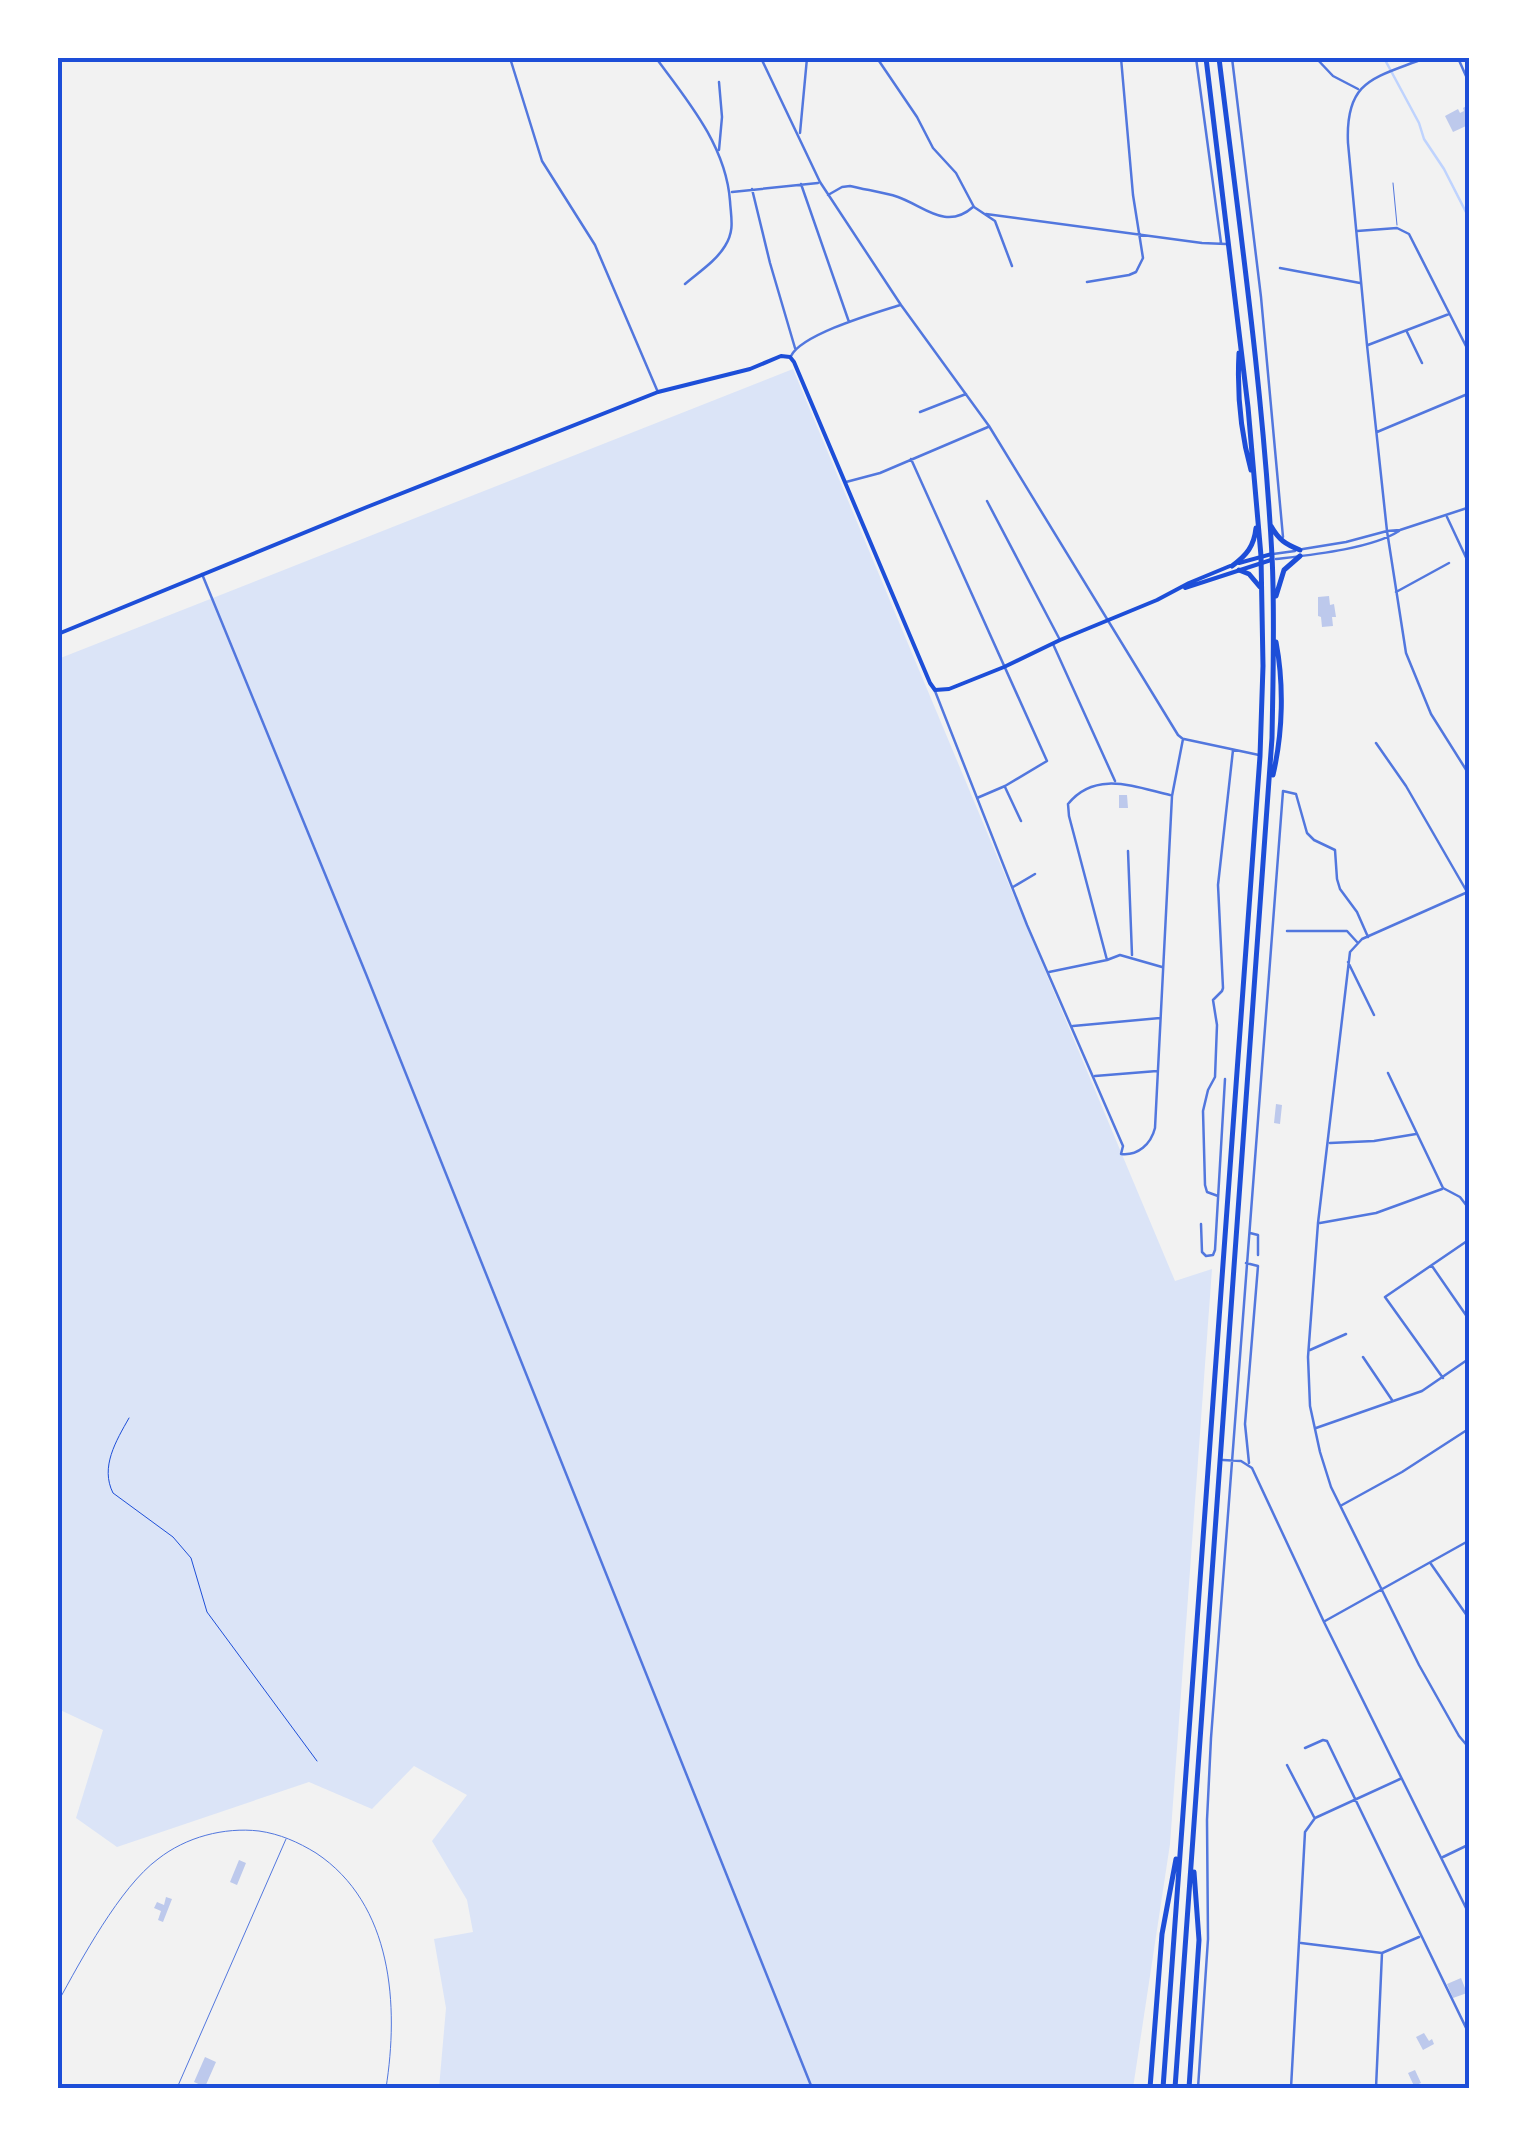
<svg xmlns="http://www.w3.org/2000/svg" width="1527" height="2146" font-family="Figtree,sans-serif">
<rect width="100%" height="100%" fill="#f2f2f2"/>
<path fill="#dbe4f7" d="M793,369l382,912 37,-12 -42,575 -37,244h-694l7,-80 -12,-69 39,-7 -6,-32 -35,-59 35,-46 -53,-29 -42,43 -63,-27 -192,65 -41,-29 27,-88 -45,-21v-1050z"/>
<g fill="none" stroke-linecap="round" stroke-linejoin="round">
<path stroke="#bfd3fe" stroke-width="2.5" d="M1384,58l35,65 5,16 20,30 26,51"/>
</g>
<path fill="#bdc9ec" d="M1470,104v29l-4,-7 -13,6 -8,-16 13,-7 2,4 4,-2 -1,-3z
M1329,596l1,9 4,-1 2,13h-4l1,9 -11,1 -1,-10 -3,-1v-19z
M1119,795h8l1,13h-9z
M1276,1104l6,1 -2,19 -6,-1z
M239,1860l7,3 -9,22 -7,-3z
M166,1897l6,2 -9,23 -5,-2 3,-9 -7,-3 3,-6 7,3z
M1461,1978l6,15 -14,5 -6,-14z
M1424,2033l5,8 3,-2 2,5 -11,6 -7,-13z
M205,2057l11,5 -11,25 -11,-5z
M1415,2070l6,13 -7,3 -6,-13z"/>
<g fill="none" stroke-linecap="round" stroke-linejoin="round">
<path stroke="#1d4ed8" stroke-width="1" d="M129,1418c-13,23 -29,49 -16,75l60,44 18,21 16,54 110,149"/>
<path stroke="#5277de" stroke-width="1" d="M58,2002c23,-42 62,-115 100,-143 28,-22 66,-32 101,-28 21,3 39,11 57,22 77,51 83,153 70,235
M177,2088l109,-249"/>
<path stroke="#5277de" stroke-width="1" d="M1393,183l4,42"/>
<path stroke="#5277de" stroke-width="2.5" d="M656,58c32,43 70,88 74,143 1,17 5,29 -5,45 -9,15 -26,26 -40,38
M761,58l59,124 81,123 88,121 189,309 5,4 -11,57 -17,332c-4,16 -17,28 -34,26l2,-8 -96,-221 -92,-234
M877,58l40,59 16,31 23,25 18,34 21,14 17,45
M1196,58l25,185
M1232,58l29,239 22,240
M1316,58l17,18 25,13
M1425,58c-50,20 -80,21 -77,85l19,202 20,186 19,122 25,61 39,62
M1458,58l12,27
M800,133l7,-75
M719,150l3,-33 -3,-35
M801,184l48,138
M752,189l18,74 25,85
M732,192l86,-9
M828,195l14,-8 8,-1c16,4 33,6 48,11 26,9 48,34 75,10
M986,214l216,29 24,1
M1357,231l40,-3 12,6 61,120
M1280,268l80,15
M1087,282l42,-7 7,-3 7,-14 -10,-63 -12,-137
M1407,332l15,31
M1368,345l81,-31
M791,356c11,-22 84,-43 109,-51
M920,412l46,-18
M1377,432l93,-39
M911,459l136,302 -42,25 -28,12
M846,482l34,-9 108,-46
M987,501l73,139
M1447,517l23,49
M1303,549l43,-7 41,-11 13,-1 70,-23
M1273,554l22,-3
M1276,559c34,-4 95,-10 123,-28
M202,574l164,400 446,1114
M1396,592l53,-29
M1053,644l62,137
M1184,739l75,16
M1376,743l30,43 64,111
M1005,787l16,34
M1128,851l4,104
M1013,887l22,-13
M1470,891l-108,48 -12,13 -32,271 -10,134 2,49 10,46 11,35 88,178 40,71 11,13
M1287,931h60l10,11
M1107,960l-38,-144 -1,-12c27,-34 67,-17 102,-9
M1348,962l26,53
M1049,972l58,-12 13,-5 42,12
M1073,1026l87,-8
M1388,1073l55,115 17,9 10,13
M1095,1076l62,-5
M1330,1143l44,-2 42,-7
M1218,1196l-11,-4 -2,-7 -2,-74 5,-21 7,-13 2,-52 -4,-25 9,-9 1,-3 -5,-103 15,-135
M1320,1223l56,-10 66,-24
M1201,1224l1,28 4,4 7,-1 2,-5 10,-171
M1250,1233l8,2v20
M1246,1263l12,3 -13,158 4,39
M1432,1266l38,55
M1310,1350l36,-16
M1363,1357l29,43
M1443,1378l-58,-81 85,-58
M1316,1428l106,-37 48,-33
M1223,1460l18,1 11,7 72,154 146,294
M1342,1505l60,-33 68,-44
M1431,1564l39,56
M1325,1621l145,-81
M1305,1748l18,-8 4,1 143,295
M1287,1765l27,52
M1443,1857l27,-13
M1301,1943l81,10 37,-16
M1198,2088l10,-149 -1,-119 4,-82 72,-947 13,3 11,39 7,7 21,10 2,29 3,10 17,23 11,25
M1291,2088l14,-256 10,-14 85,-39
M1376,2088l6,-135"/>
<path stroke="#5277de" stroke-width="2.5" d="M510,58l32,103 53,84 62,145"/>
<path stroke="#1d4ed8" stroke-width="4" d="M1239,563l33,-9
M1185,588l86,-28
M58,634l309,-127 291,-115 92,-23 31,-13 9,1 4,5 136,321 5,7 14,-1 55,-22 56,-27 97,-40 32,-17 41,-17"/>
<path stroke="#1d4ed8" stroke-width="5" d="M1239,353c-2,38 2,81 12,117
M1271,526c8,14 14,18 29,24
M1232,566c15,-11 22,-20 24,-38
M1239,570l10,4 11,13
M1276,596l8,-26 16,-14
M1273,775c10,-43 11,-91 3,-133
M1150,2088l12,-154 14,-75
M1163,2088l97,-1332 3,-90 -2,-110 -13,-149 -42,-349
M1175,2088l97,-1350c1,-61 3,-122 0,-182 -9,-167 -33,-333 -53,-498
M1189,2088l10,-148 -5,-68"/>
</g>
<rect width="1527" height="2146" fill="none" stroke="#ffffff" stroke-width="120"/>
<rect x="60" y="60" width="1407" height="2026" fill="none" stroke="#1d4ed8" stroke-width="4"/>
</svg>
